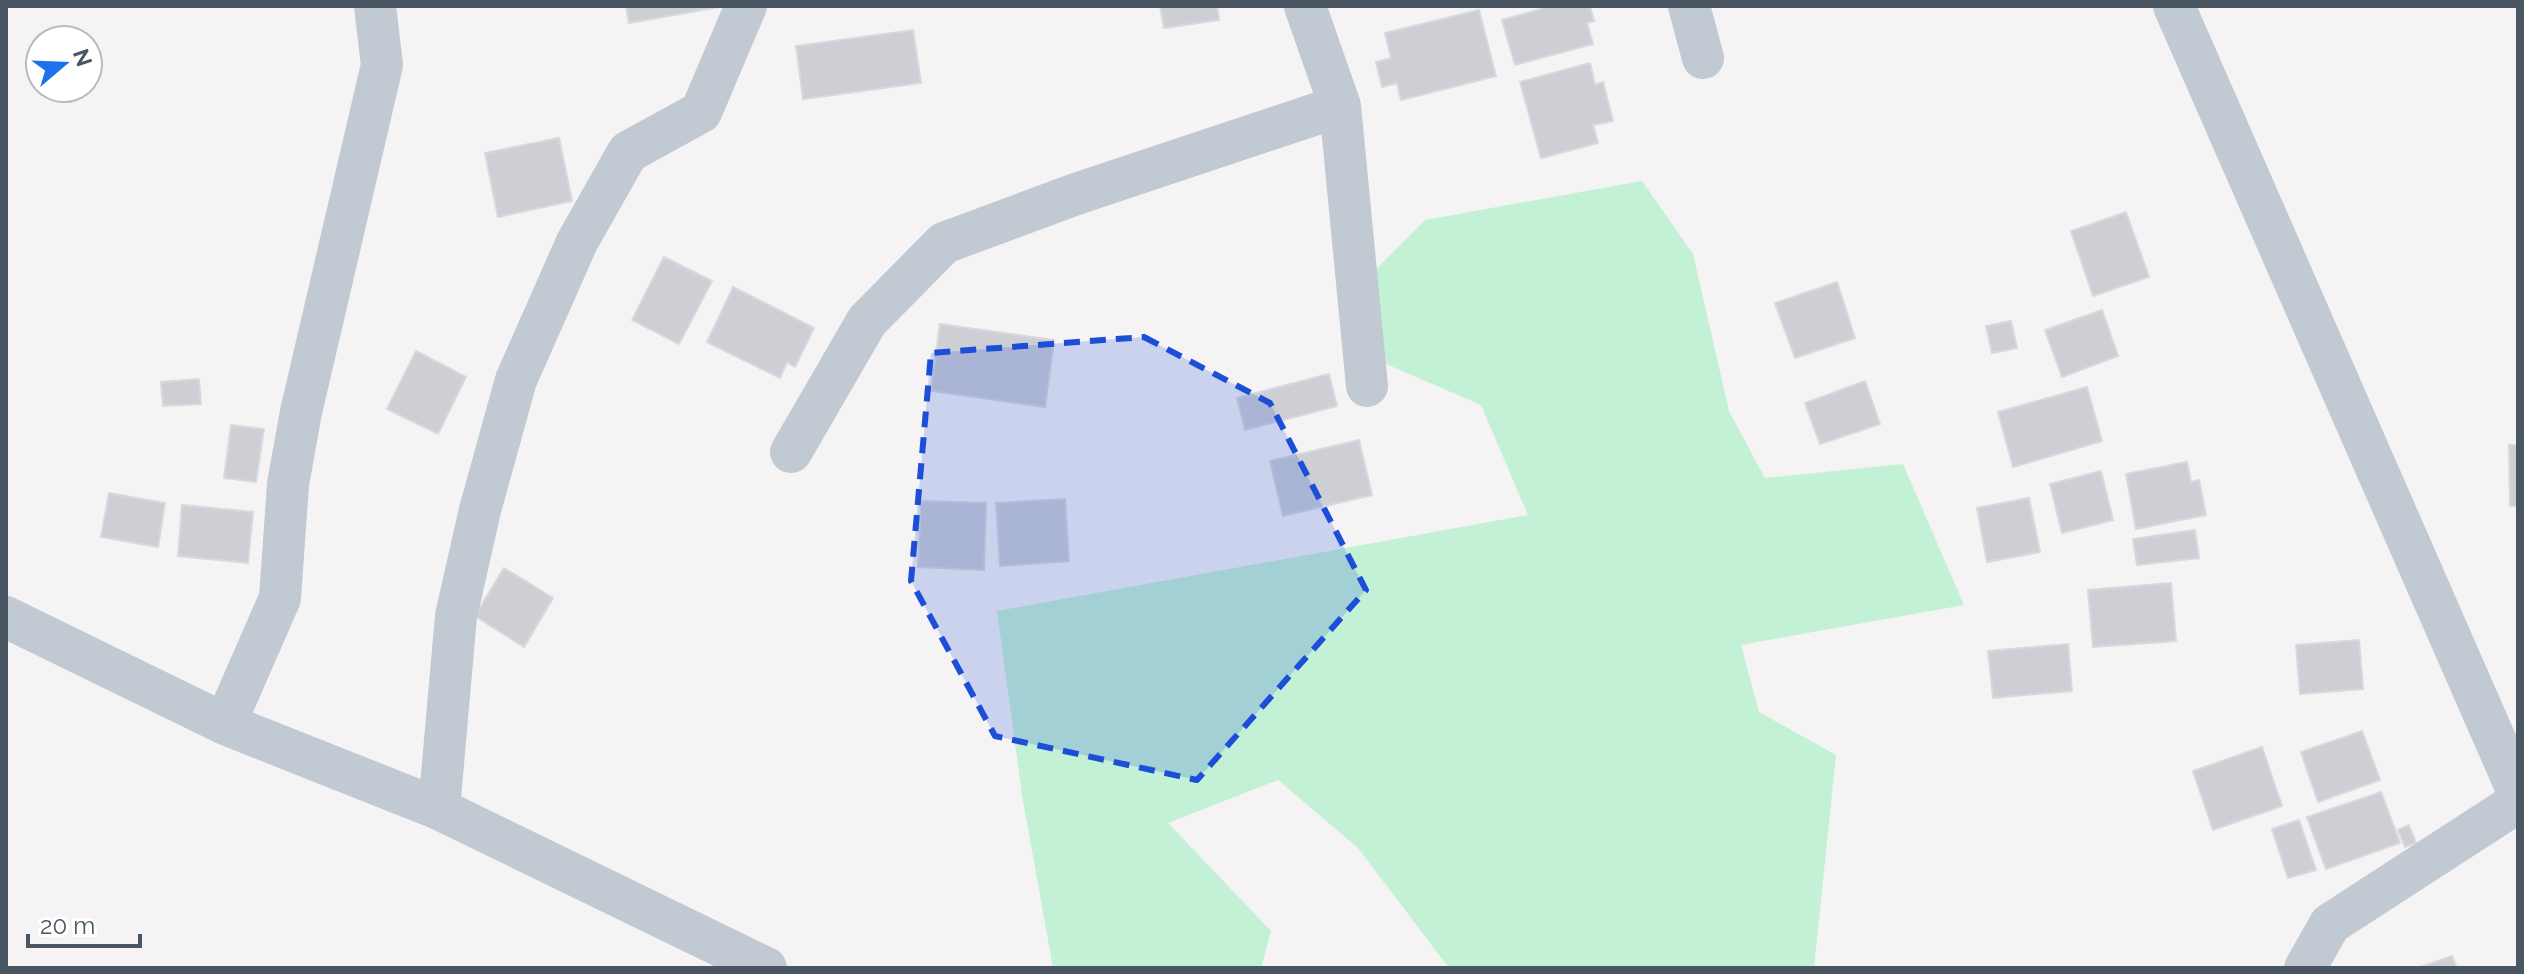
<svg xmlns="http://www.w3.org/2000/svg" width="2524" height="974" font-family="Raleway,sans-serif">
<rect width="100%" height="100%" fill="#f5f3f3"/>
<path fill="#c3f1d5" d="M1642,181l51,73 36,157 36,67 138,-14 61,141 -223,40 18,67 77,43 -22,213h-365l-91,-120 -80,-68 -110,43 103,108 -10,37h-208l-31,-173 -25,-184 531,-96 -47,-110 -102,-44 -22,-73 68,-68z"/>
<path fill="#cdcfd5" stroke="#d7d9de" stroke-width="2" d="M626,6h91l1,1 -89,16z
M1160,6h57l2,14 -55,8z
M1552,6h38l4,15 -7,2 6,21 -78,21 -13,-45z
M1479,10l17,66 -95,24 -4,-17 -15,4 -6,-25 15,-4 -6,-25z
M913,30l8,53 -118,16 -7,-53z
M1590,63l5,22 8,-3 10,39 -20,4 5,18 -57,15 -21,-76z
M559,138l13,63 -74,16 -13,-64z
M2126,212l23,65 -56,19 -22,-65z
M664,257l48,24 -33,63 -47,-24z
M1837,282l18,56 -60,20 -20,-55z
M733,287l81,41 -19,39 -8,-5 -7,16 -73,-36z
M2102,310l16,46 -56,21 -17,-47z
M2011,321l6,27 -25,5 -6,-27z
M940,324l114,16 -9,67 -114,-16z
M416,351l50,26 -28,57 -51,-25z
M1329,374l8,32 -92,24 -8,-32z
M199,379l2,25 -38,2 -2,-24z
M1865,381l15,43 -60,20 -15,-41z
M2087,387l15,54 -89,26 -15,-55z
M231,425l33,4 -8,53 -32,-4z
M1359,440l13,55 -89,21 -13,-55z
M2509,445h9v61h-8z
M2187,462l4,20 8,-2 7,35 -70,14 -10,-55z
M2101,471l12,49 -51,13 -12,-49z
M109,493l56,10 -7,44 -57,-10z
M2029,498l11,54 -53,10 -10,-54z
M1065,499l4,62 -69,5 -4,-63z
M921,501l65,2 -2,67 -66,-3z
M182,505l71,7 -5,51 -70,-7z
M2195,530l4,28 -62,7 -4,-26z
M504,568l49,30 -29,49 -49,-31z
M2171,583l5,58 -83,6 -5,-57z
M2359,640l4,49 -63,5 -4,-49z
M2068,644l4,47 -79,7 -5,-47z
M2362,731l18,49 -62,22 -17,-50z
M2262,747l20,59 -69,24 -20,-59z
M2381,792l19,51 -74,26 -19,-52z
M2299,820l17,50 -28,8 -16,-49z
M2409,825l7,18 -11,4 -7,-17z
M2452,956l5,12h-39z"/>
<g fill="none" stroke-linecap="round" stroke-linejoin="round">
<path stroke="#c1cad2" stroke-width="42" d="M1305,6l35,100 27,280
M1689,6l14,52
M2174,6l344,786
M791,452l76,-131 77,-78 132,-49 264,-88
M6,617l219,107 214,85 327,159
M225,724l55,-126 8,-114 13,-72 81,-347 -7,-59
M439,809l17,-193 24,-106 36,-130 61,-138 51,-90 73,-40 45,-106
M2305,968l25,-44 188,-122"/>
</g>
<path fill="#1d4ed8" fill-opacity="0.2" stroke="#1d4ed8" stroke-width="6" stroke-dasharray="16 10" stroke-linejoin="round" d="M1144,337l126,66 96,187 -169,190 -202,-44 -84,-155 20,-228z"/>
<rect width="2524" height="974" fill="none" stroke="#4a5661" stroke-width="16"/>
<g transform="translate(64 64) rotate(71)"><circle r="38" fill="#ffffff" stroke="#b7bbc0" stroke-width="2"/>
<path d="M0-6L14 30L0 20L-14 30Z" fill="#1a73e8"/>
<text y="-12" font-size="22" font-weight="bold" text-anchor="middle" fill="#4a5661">N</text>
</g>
<path d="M28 934v12h112v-12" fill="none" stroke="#4a5661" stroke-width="4"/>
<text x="40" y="934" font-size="24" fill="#4a5661" stroke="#ffffff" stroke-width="6" paint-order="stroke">20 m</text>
</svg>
